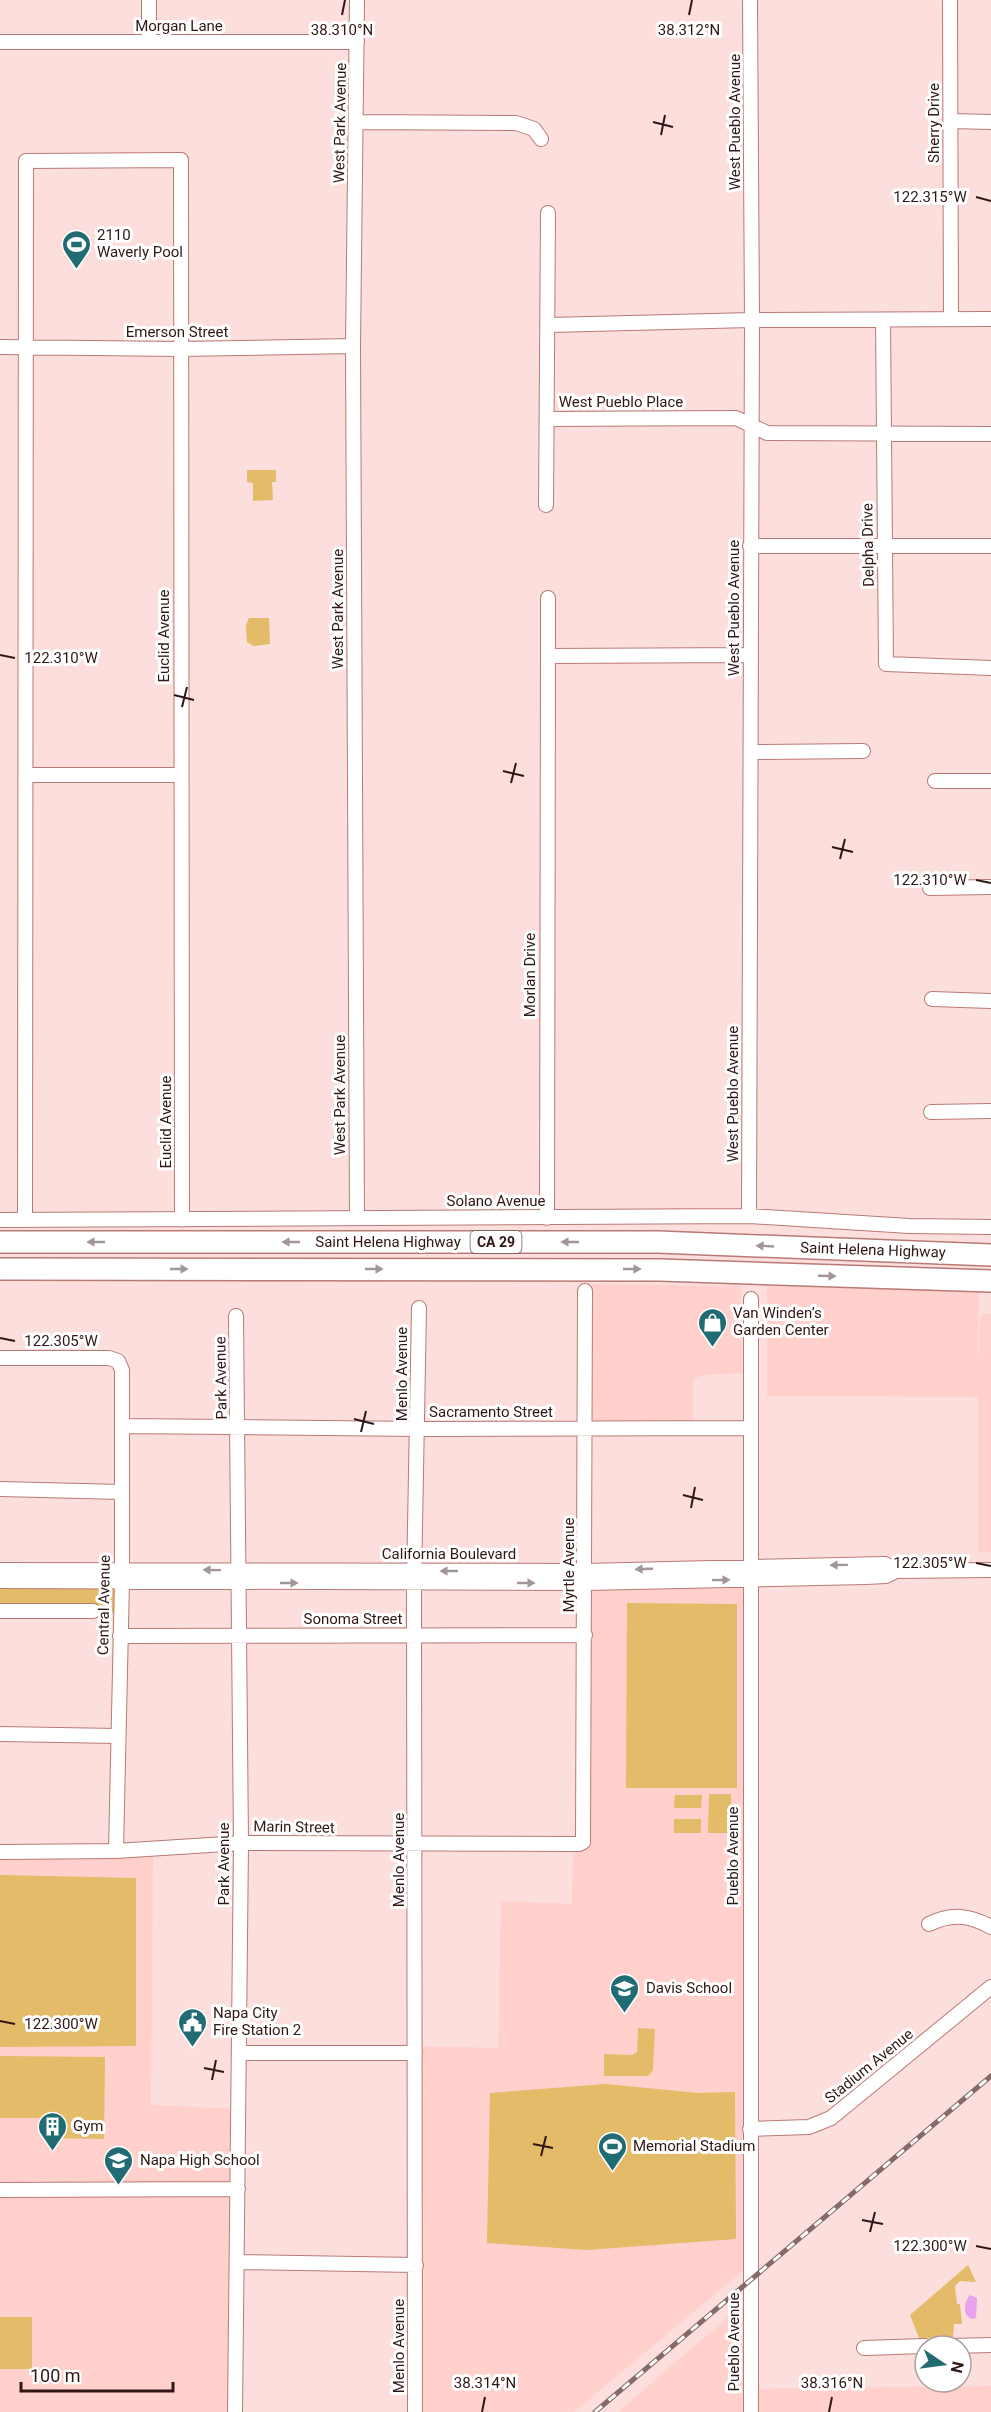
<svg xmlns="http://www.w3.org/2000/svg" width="991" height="2412" font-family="Roboto,sans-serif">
<rect width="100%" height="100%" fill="#fcdfdd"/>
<path fill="#ffd0cc" d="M592,1284l149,2 1,87 -39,2 -10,4v43h-102z
M767,1286l212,5 -1,81 3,-58h10v238h-13v-155l-211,-1z
M751,1579v685l-177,148h-159v-366l83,2 3,-147 71,3 1,-60h6l6,-261z
M153,1848l-2,257 88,4 -4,303h-235v-560z
M751,2303v86l240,-3v26h-373l111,-96z"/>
<path fill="#e3bb69" d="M247,470h29v12h-4l1,18 -20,1v-18l-6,-1z
M249,618h20l1,26 -17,2 -6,-4 -1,-17z
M0,1581h122l-1,32 -121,-2z
M627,1603l110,1v184h-111z
M709,1794h22v39h-23z
M675,1795h27l-1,13h-27z
M674,1819h27v14h-27z
M0,1875l136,3v168l-136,1z
M638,2028l17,1 -2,41 -5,6h-44v-22l28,1 5,-3z
M0,2056l105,1 -1,82 -55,-1v-20h-49z
M606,2084l92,9 37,-1 1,147 -149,11 -100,-7 3,-150z
M968,2265l8,17 -16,-1 -5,5 2,18h3l2,20h-8l-1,14h-34l-9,-23z
M0,2317h32v52h-32z"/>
<path fill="#e8a1ed" d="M970,2295l7,3 -1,20 -5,1c-9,-5 -7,-17 -1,-24z"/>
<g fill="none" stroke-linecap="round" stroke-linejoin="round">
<defs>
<path id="minor" d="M950,0l1,319
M0,42h357
M149,42v-42
M951,121l40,1
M357,122l159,1 18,6 7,10
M883,320l3,344 105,4
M549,325l203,-5 239,-1
M0,347l180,2 173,-3
M547,419l189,-1 31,15 224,1
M546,505l2,-292
M750,546h241
M548,656v-58
M751,752l112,-1
M26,775h155
M935,781h56
M930,888l61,-1
M932,999l59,2
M931,1112l60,-1
M749,1216l3,-896 -2,-320
M357,1218l-4,-872 4,-346
M547,1218l1,-562 202,-1
M0,1220l749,-4 160,10 82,1
M25,1220l1,-1059 155,-1 1,1060
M0,1358h109l9,3 4,9v211l-6,270
M122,1426l296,3 333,-1
M0,1489l122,3
M0,1570l585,1 300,-7 11,7
M0,1581l585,2 281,-6 20,-1 10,-5 95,-1
M0,1611h93
M120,1636l465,-1
M0,1734l118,2
M0,1852l116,-1 125,-8 338,1 4,-2 2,-551
M929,1924c23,-11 40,-9 62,3
M240,2053h175
M750,2129l59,-2 22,-9 160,-131
M0,2190l238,-1
M237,2262l179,3
M951,2346l40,-1
M864,2348l61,-2
M235,2412l6,-569 -5,-527
M415,2412l-1,-830 5,-274
M751,2412v-1113"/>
<path id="highway" d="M0,1242h658l333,13
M0,1269l660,1 331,11"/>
</defs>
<use href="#minor" stroke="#b87a75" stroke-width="16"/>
<use href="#highway" stroke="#b87a75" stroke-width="24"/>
<use href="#minor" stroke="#fff" stroke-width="14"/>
<use href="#highway" stroke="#fff" stroke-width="21"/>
<defs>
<path id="rail" d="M595,2412l396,-336"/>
</defs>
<use href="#rail" stroke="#846a68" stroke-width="5"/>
<use href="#rail" stroke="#fff" stroke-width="3" stroke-dasharray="9" stroke-linecap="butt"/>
</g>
<defs><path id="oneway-solid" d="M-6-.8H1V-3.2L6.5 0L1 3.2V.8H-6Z" transform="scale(1.5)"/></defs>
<g fill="#a29796">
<use href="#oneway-solid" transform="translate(96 1242) rotate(180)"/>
<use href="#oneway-solid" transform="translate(291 1242) rotate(180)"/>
<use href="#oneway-solid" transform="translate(570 1242) rotate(180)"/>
<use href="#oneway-solid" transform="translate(765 1246) rotate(-177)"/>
<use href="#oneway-solid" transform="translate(179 1269)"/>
<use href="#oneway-solid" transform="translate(374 1269)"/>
<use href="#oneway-solid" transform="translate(632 1269)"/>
<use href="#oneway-solid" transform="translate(827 1276) rotate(2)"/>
<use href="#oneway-solid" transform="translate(839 1565) rotate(179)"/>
<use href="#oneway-solid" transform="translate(644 1569) rotate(178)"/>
<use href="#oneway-solid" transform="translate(212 1570) rotate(-179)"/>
<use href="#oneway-solid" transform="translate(449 1571) rotate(180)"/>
<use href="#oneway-solid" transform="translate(721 1580) rotate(-1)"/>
<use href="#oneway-solid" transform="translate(289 1583)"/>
<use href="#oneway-solid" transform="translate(526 1583)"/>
</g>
<path fill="none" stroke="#301716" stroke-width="2" d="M342,15l3,-15M689,15l3,-15M653,122l20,5M661,135l4,-20M976,197l15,4M0,655l15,3M174,695l20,5M182,707l5,-20M503,771l21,5M511,783l5,-20M832,847l21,5M840,859l5,-20M976,880l15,3M0,1338l15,3M354,1419l20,5M361,1432l5,-21M683,1495l20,5M691,1508l4,-21M976,1563l15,3M0,2021l15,3M204,2068l20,4M212,2080l4,-20M533,2144l20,4M541,2156l5,-20M862,2220l21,4M870,2232l5,-20M976,2246l15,3M482,2412l3,-15M829,2412l3,-15"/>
<defs>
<symbol id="stadium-pin" viewBox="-11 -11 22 30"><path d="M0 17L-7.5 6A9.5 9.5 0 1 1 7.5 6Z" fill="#216c73" stroke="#fff"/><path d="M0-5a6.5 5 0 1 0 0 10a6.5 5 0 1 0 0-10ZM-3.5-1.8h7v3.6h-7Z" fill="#fff"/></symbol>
<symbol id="shop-pin" viewBox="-11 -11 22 30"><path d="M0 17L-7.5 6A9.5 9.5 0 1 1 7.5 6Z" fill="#216c73" stroke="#fff"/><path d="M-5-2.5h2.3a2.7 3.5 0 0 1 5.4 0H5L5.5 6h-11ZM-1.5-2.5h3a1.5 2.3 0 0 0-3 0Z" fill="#fff"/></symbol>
<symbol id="school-pin" viewBox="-11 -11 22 30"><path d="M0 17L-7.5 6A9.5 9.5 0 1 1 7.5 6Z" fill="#216c73" stroke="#fff"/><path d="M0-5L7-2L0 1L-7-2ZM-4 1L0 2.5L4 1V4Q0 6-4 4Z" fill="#fff"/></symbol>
<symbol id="civic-pin" viewBox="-11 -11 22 30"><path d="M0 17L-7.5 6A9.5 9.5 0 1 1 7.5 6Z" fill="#216c73" stroke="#fff"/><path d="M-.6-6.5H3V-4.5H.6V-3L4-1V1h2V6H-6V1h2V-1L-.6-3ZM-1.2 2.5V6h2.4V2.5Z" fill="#fff"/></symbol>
<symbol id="building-pin" viewBox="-11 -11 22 30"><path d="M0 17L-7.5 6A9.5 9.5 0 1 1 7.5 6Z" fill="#216c73" stroke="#fff"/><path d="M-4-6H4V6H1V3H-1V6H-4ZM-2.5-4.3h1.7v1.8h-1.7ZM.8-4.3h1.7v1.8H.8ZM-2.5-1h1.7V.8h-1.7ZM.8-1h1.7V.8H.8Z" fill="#fff"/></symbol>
</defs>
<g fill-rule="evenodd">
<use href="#stadium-pin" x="60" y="228" width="33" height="45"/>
<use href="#shop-pin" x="696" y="1306" width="33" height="45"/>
<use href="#school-pin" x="608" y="1972" width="33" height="45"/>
<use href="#civic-pin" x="176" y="2006" width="33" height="45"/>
<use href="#building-pin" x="36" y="2110" width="33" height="45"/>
<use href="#stadium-pin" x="596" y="2130" width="33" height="45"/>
<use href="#school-pin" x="102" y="2144" width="33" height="45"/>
</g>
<g text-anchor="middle" stroke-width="6" stroke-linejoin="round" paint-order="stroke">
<rect fill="#fff" stroke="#6e5d5c" stroke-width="1.5" x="470.5" y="1231" width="51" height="22" rx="4.5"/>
<g font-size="14" font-weight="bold" fill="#301716">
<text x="496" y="1247">CA 29</text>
</g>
<g font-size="15" fill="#301716" stroke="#fff">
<text x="179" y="31">Morgan Lane</text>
<text transform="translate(735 122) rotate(-90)" y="5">West Pueblo Avenue</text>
<text transform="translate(340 123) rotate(-89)" y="5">West Park Avenue</text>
<text transform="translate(934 123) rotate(-90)" y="5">Sherry Drive</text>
<text x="177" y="337">Emerson Street</text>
<text x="621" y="407">West Pueblo Place</text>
<text transform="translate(868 545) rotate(-91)" y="5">Delpha Drive</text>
<text transform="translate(734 608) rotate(-90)" y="5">West Pueblo Avenue</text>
<text transform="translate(338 609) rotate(-90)" y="5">West Park Avenue</text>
<text transform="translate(164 636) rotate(-90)" y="5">Euclid Avenue</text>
<text transform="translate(530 975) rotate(-90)" y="5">Morlan Drive</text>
<text transform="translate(733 1094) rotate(-90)" y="5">West Pueblo Avenue</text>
<text transform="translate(340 1095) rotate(-90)" y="5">West Park Avenue</text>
<text transform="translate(166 1122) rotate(-90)" y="5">Euclid Avenue</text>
<text x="496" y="1206">Solano Avenue</text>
<text x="388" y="1247">Saint Helena Highway</text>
<text transform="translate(873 1250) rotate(2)" y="5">Saint Helena Highway</text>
<text transform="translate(402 1374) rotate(-90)" y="5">Menlo Avenue</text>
<text transform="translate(221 1378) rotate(-91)" y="5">Park Avenue</text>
<text x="491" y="1417">Sacramento Street</text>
<text x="449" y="1559">California Boulevard</text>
<text transform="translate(569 1565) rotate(-90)" y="5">Myrtle Avenue</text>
<text transform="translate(104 1605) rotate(-89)" y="5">Central Avenue</text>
<text x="353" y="1624">Sonoma Street</text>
<text transform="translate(294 1827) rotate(1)" y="5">Marin Street</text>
<text transform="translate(733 1856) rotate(-90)" y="5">Pueblo Avenue</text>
<text transform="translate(399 1860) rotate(-90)" y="5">Menlo Avenue</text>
<text transform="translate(224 1864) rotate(-90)" y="5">Park Avenue</text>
<text transform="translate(869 2066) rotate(-39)" y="5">Stadium Avenue</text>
<text transform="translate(734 2342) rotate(-90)" y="5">Pueblo Avenue</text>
<text transform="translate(399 2346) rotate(-90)" y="5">Menlo Avenue</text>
</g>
<g font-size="15" fill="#301716" stroke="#fff" text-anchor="start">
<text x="97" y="240">2110<tspan x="97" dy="17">Waverly Pool</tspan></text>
<text x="733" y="1318">Van Winden’s<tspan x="733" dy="17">Garden Center</tspan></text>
<text x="646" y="1993">Davis School</text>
<text x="213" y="2018">Napa City<tspan x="213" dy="17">Fire Station 2</tspan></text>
<text x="73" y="2131">Gym</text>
<text x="633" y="2151">Memorial Stadium</text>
<text x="140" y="2165">Napa High School</text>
</g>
</g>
<g font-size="15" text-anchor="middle" fill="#301716" stroke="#fff" stroke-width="6" stroke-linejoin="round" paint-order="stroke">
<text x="342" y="35">38.310°N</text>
<text x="689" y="35">38.312°N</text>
<text x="930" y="202">122.315°W</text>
<text x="61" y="663">122.310°W</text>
<text x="930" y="885">122.310°W</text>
<text x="61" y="1346">122.305°W</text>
<text x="930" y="1568">122.305°W</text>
<text x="61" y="2029">122.300°W</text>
<text x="930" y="2251">122.300°W</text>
<text x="485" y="2388">38.314°N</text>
<text x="832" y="2388">38.316°N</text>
</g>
<g transform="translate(943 2364) rotate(103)"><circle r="28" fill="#ffffff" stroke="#aca2a2" stroke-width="1.5"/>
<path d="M0-4.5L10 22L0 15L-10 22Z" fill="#216c73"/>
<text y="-9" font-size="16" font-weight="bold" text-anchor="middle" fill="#301716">N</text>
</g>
<path d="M21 2382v9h152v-9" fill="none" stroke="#301716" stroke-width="3"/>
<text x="30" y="2382" font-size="18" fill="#301716" stroke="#ffffff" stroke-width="4.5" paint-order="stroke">100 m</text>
</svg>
